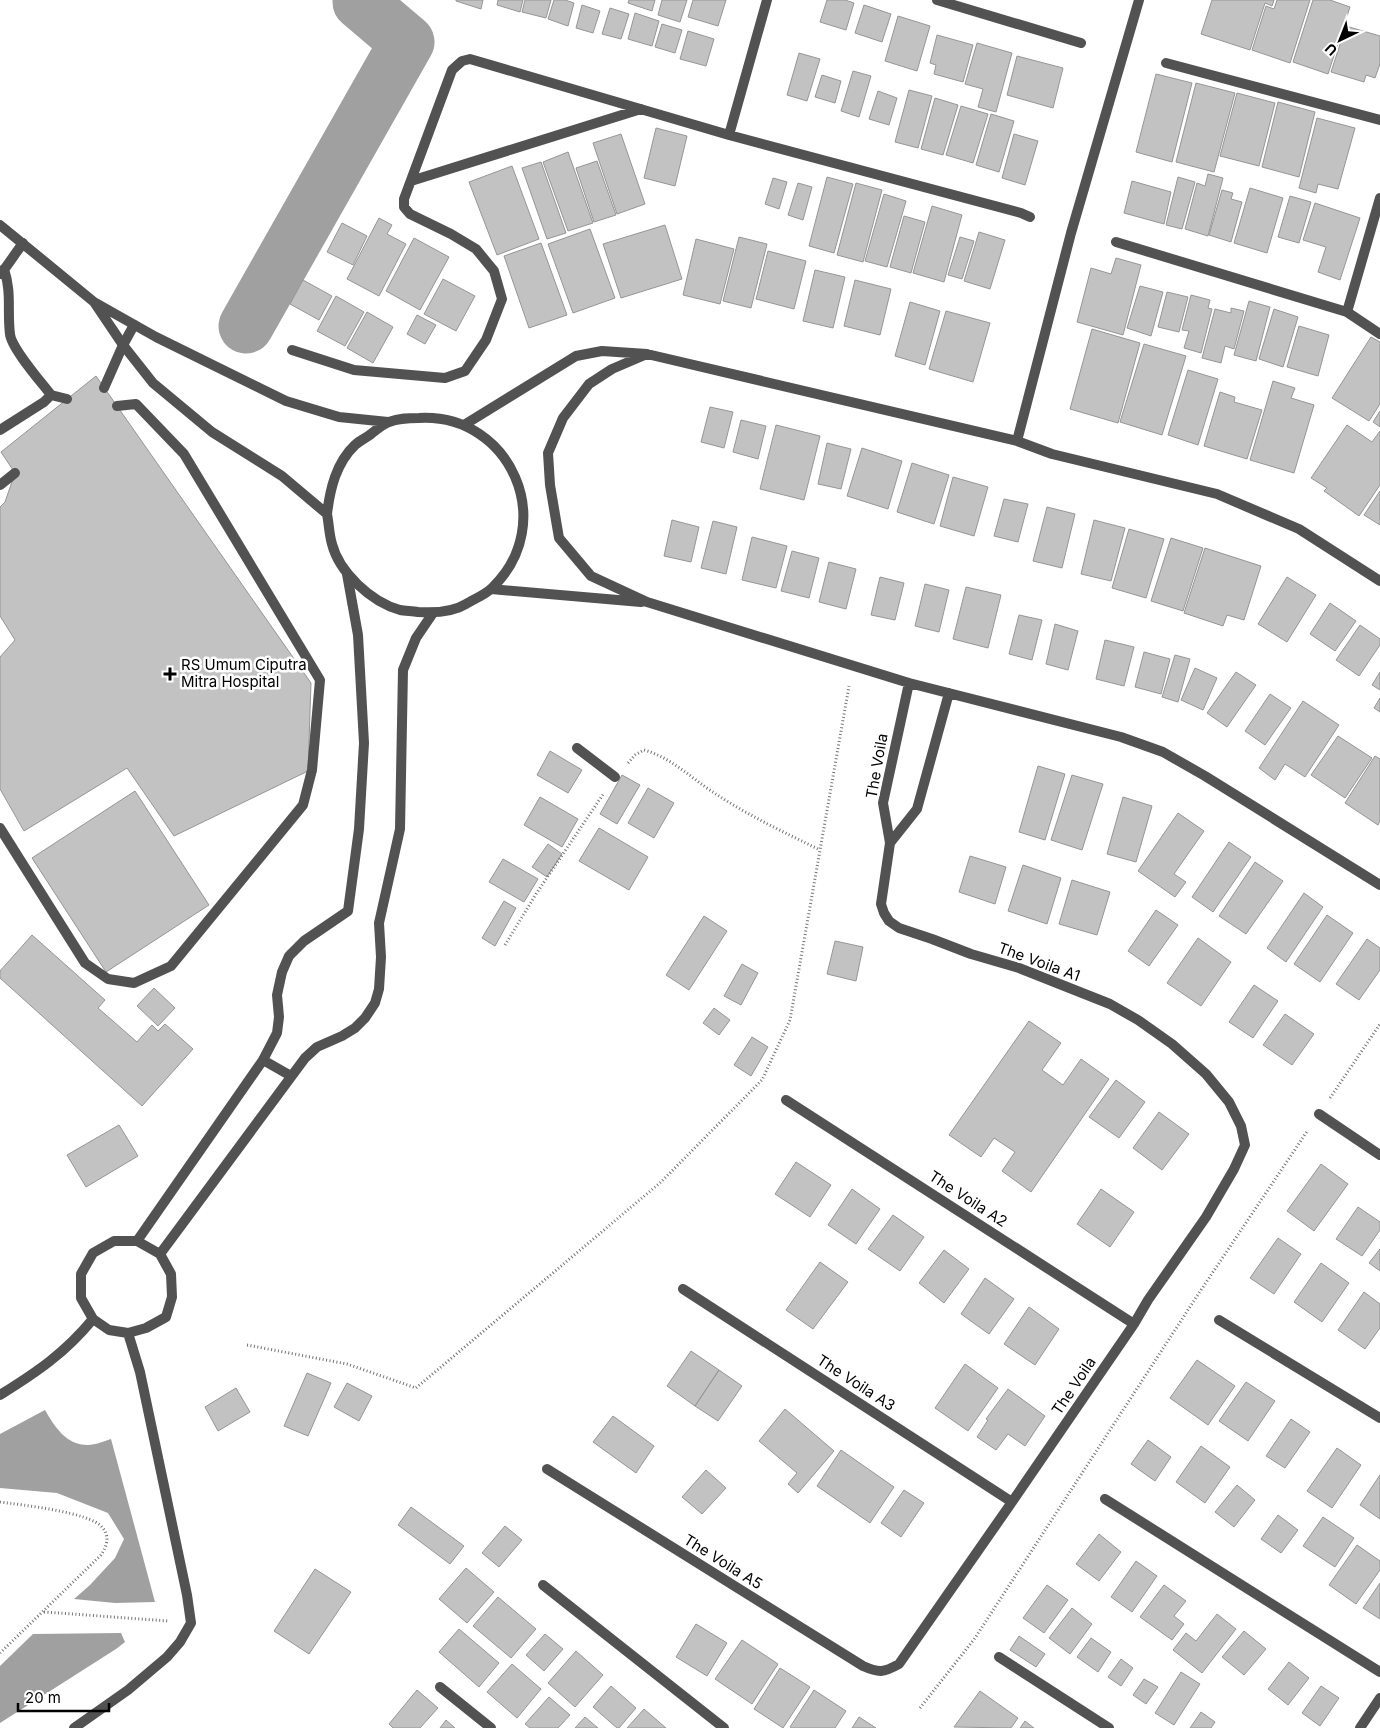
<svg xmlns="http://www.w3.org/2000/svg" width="1380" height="1728" font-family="Inter,sans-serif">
<rect width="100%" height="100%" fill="#fff"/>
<path fill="#a0a0a0" d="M45,1410c10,17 21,35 43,35 7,0 17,-4 23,-6l44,163 -40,1 -41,-4 16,-14 25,-27 9,-19 -16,-26 -51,-20 -57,-5v-54z
M121,1633l4,9 -9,7 -116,74v-57l33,-32z"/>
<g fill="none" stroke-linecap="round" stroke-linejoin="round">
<path stroke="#a0a0a0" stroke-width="55" d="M246,326l161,-284 -47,-40v-2"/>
</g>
<path fill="#c2c2c2" stroke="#969696" d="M456,0h27l-2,9 -25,-8z
M498,0h25l-3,12 -23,-7z
M525,0h26l-5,18 -24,-6z
M554,0h11l9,3 -6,23 -20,-7z
M629,0h26l-3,11 -24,-8z
M662,0h25l-7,22 -22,-7z
M693,0h33l-8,26 -30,-9z
M827,0h18l9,3 -8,27 -26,-8z
M1212,0h62l-2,6 -7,-3 -15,47 -49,-16z
M1277,0h33l-20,63 -38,-13 14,-44 8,3z
M1313,0h17l20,7 -22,67 -35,-12z
M582,5l18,6 -7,22 -17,-5z
M864,5l27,9 -9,28 -27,-9z
M610,8l19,6 -8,25 -19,-5z
M635,13l24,8 -7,25 -24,-7z
M898,16l32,10 -13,45 -32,-10z
M662,24l20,6 -7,23 -20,-6z
M1346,26l34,10v28l-5,14 -9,-3 -2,7 -33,-10z
M688,31l26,8 -8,27 -26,-7z
M937,35l36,10 -10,37 -29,-8 2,-9 -6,-2z
M977,43l35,10 -16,59 -18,-5 5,-18 -18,-5z
M799,53l21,6 -13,42 -20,-6z
M1017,56l46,12 -10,40 -46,-13z
M853,71l18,5 -12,41 -18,-6z
M1156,74l36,9 -20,79 -36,-10z
M822,75l19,6 -6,22 -20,-6z
M1196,83l39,10 -21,79 -38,-10z
M909,90l23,6 -14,52 -23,-6z
M878,91l19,7 -8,27 -20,-6z
M1237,93l38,10 -16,63 -39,-10z
M935,98l23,7 -15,50 -22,-6z
M1278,102l37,10 -16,65 -37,-10z
M961,106l27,8 -15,49 -27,-8z
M991,114l23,7 -15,51 -23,-7z
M1317,118l38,10 -17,61 -20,-5 -2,9 -17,-5z
M656,128l31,8 -12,50 -31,-8z
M621,134l24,70 -28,10 -24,-71z
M1014,134l24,7 -13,44 -23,-7z
M568,152l25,71 -25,8 -25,-69z
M597,161l19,54 -22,7 -18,-54z
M541,162l25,71 -19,6 -25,-71z
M512,166l27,73 -42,16 -28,-73z
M1208,174l15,4 -15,58 -23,-7 12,-46 8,3z
M827,177l26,7 -19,69 -25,-7z
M1178,177l17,5 -13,47 -16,-4z
M773,178l14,4 -8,27 -14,-5z
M1132,181l39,11 -7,32 -40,-11z
M798,183l14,4 -9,33 -15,-5z
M856,183l26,7 -19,72 -26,-7z
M1250,188l33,10 -16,55 -33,-10z
M1222,190l11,3 -2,6 11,3 -11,40 -22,-7z
M884,194l22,7 -19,66 -22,-6z
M1290,196l21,6 -12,41 -21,-6z
M1315,203l45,15 -20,62 -22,-8 8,-25 -23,-7z
M932,206l30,9 -18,67 -31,-9z
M904,216l21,6 -14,51 -21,-6z
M379,218l13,7 -5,9 19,10 -27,52 -32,-17z
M342,223l25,13 -14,29 -26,-13z
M665,225l17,54 -61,19 -18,-54z
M590,229l25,69 -42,15 -25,-69z
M979,232l26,8 -15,49 -26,-8z
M739,237l28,7 -16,64 -28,-7z
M960,237l14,4 -12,38 -14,-4z
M414,238l35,19 -29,53 -34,-19z
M696,239l38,10 -14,55 -37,-9z
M541,243l26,72 -38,13 -25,-72z
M768,251l38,10 -12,48 -38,-10z
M1116,258l25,7 -18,70 -46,-13 14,-54 20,6z
M815,270l30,7 -12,51 -30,-7z
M443,279l32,17 -19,35 -32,-17z
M303,280l29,16 -13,24 -29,-16z
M855,280l36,9 -11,46 -36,-9z
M1140,286l23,6 -12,44 -24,-8z
M1167,292l21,5 -9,35 -21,-5z
M1191,295l19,5 -2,8 4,1 -11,44 -17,-5 5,-17 -7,-1z
M336,296l28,16 -19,34 -28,-15z
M1249,301l21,6 -14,54 -22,-6z
M910,302l30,9 -15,54 -30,-9z
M1231,308l13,3 -10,38 -9,-3 -4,17 -19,-5 13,-49 16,4z
M1274,309l24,8 -15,50 -24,-8z
M946,311l44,12 -17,59 -44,-13z
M367,312l26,15 -20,36 -26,-15z
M417,315l19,10 -11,19 -18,-10z
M1299,326l30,9 -11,41 -31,-9z
M1092,329l48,14 -22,80 -48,-14z
M1371,337l9,5v62l-11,17 -37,-23z
M1144,344l42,12 -24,79 -42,-13z
M1188,370l30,9 -20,66 -30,-10z
M96,376l215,307 -3,88 -134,65 -47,-68 -103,63 -24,-42v-132l15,-17 -15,-24v-109l5,-5 10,-29 -14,-21z
M1273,381l22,7 -4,10 23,7 -20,68 -44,-13z
M1220,392l15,5 -1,5 28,8 -15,49 -43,-13z
M710,407l23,5 -9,36 -23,-6z
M1380,411v16l-7,-5z
M741,420l25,6 -8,33 -25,-7z
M776,425l44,11 -16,64 -44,-11z
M1347,425l25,17 8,-11v54l-21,31 -35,-25 3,-3 -16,-10z
M827,443l24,6 -10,40 -23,-5z
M862,448l40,13 -14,48 -41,-13z
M912,463l37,12 -15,49 -37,-12z
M953,477l35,10 -14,49 -34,-10z
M1380,491v34l-16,-10z
M1004,499l24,5 -10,38 -24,-6z
M1047,507l28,7 -13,54 -29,-7z
M672,520l27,7 -8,35 -27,-6z
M1094,520l31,8 -14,53 -30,-7z
M713,521l24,6 -11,47 -25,-6z
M1129,529l35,10 -18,59 -34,-10z
M752,537l35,9 -11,42 -34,-8z
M1171,538l32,10 -20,63 -32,-10z
M1205,548l56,18 -17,54 -17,-5 -4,11 -39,-13z
M792,551l27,7 -10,40 -28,-7z
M829,562l27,7 -10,40 -27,-7z
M880,577l24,6 -9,37 -24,-5z
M1287,577l29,18 -29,47 -29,-18z
M925,584l24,6 -10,42 -24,-6z
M966,587l35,8 -13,53 -35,-9z
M1330,603l26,18 -21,30 -25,-17z
M1019,615l23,5 -10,40 -23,-6z
M1055,624l23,7 -10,39 -22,-6z
M1360,625l20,14v6l-21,31 -23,-16z
M1105,640l29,7 -10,39 -28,-7z
M1144,652l26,7 -9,35 -26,-7z
M1175,655l15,4 -12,43 -16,-5z
M1195,668l22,10 -14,32 -22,-10z
M1236,672l20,13 -29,42 -20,-14z
M1380,672v18l-8,-5z
M1270,694l21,14 -26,37 -20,-14z
M1380,698v14l-6,-4z
M1303,701l36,24 -34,52 -20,-13 -10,16 -16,-12z
M1338,736l34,22 -27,40 -34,-23z
M550,751l32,19 -14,23 -31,-18z
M1375,756l5,3v62l-2,4 -33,-22z
M1038,766l27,8 -20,66 -26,-8z
M622,775l18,10 -23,39 -17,-10z
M1072,775l31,9 -21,66 -31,-10z
M648,788l26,15 -20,35 -26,-15z
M135,791l74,114 -103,67 -74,-114z
M540,797l38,22 -16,28 -38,-22z
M1123,797l29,9 -16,56 -29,-8z
M1178,813l26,18 -30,43 12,8 -11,15 -37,-26z
M599,828l49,29 -19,33 -50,-29z
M1229,842l22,15 -38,55 -21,-15z
M548,844l14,10 -15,23 -15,-10z
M970,856l36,11 -11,37 -36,-12z
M503,859l35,20 -14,23 -35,-20z
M1255,862l28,19 -37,53 -27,-18z
M1023,865l38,13 -14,46 -39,-13z
M1072,880l38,12 -13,43 -38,-11z
M1304,893l19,14 -37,55 -19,-14z
M504,901l12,7 -21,38 -13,-8z
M1156,910l22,15 -29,41 -21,-15z
M1327,915l26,18 -33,49 -26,-18z
M704,916l23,15 -38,59 -23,-15z
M32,935l73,65 -7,8 39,34 15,-17 6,6 7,-7 28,25 -51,57 -142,-128v-7z
M1198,938l33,24 -30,44 -34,-23z
M1367,939l13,9v22l-21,30 -23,-16z
M835,941l28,6 -7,34 -29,-7z
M742,964l16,9 -17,32 -17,-9z
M1254,985l24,16 -25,37 -24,-16z
M154,988l21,20 -17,18 -21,-20z
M714,1008l16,12 -11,15 -16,-12z
M1285,1014l29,20 -22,31 -29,-20z
M1029,1021l32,22 -19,27 21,15 18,-26 28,20 -78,113 -29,-21 13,-19 -21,-14 -13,19 -32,-22z
M752,1037l16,10 -17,29 -17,-11z
M1116,1080l29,22 -26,36 -30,-21z
M1159,1112l30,22 -27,36 -29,-22z
M119,1125l19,31 -52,31 -19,-32z
M796,1162l35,23 -21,32 -35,-23z
M1321,1164l27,20 -34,47 -27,-20z
M852,1189l28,20 -24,35 -28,-19z
M1101,1189l33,23 -24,35 -33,-23z
M1358,1207l22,15v8l-18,26 -26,-17z
M893,1215l31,22 -24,34 -32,-22z
M1278,1238l23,16 -27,40 -24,-16z
M1380,1249v22l-11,-8z
M944,1250l25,19 -25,34 -25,-20z
M820,1262l28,20 -35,47 -27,-19z
M1321,1263l28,20 -27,39 -28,-20z
M985,1278l29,21 -25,35 -28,-20z
M1364,1292l16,12v24l-15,21 -27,-19z
M1029,1307l30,22 -24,36 -31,-21z
M691,1351l28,19 -24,36 -28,-20z
M1197,1360l38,26 -27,39 -38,-27z
M965,1364l33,24 -30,43 -33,-23z
M719,1370l23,16 -24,35 -23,-15z
M307,1373l24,10 -23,53 -24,-10z
M1246,1382l29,19 -27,40 -29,-20z
M347,1383l25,13 -13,25 -25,-14z
M236,1388l14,24 -32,19 -13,-24z
M1008,1389l37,27 -20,30 -17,-12 -12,16 -19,-13 11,-17 -2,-1z
M785,1409l49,42 -36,42 -10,-9 9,-11 -38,-32z
M613,1416l41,30 -18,27 -43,-31z
M1291,1419l19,13 -25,36 -19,-12z
M1148,1440l23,17 -16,24 -24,-17z
M1201,1446l29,21 -25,36 -29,-21z
M1337,1448l24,17 -29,43 -25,-17z
M841,1450l53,37 -24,36 -53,-37z
M706,1470l20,18 -24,26 -20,-17z
M1380,1475v44l-20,-14z
M1237,1485l18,15 -21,27 -19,-15z
M904,1490l20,13 -23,34 -20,-14z
M411,1507l53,39 -14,18 -52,-39z
M1278,1515l20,15 -17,23 -20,-14z
M1323,1517l31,21 -19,29 -32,-21z
M505,1526l17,14 -23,27 -17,-14z
M1099,1534l22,18 -22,29 -23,-17z
M1357,1545l23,16v9l-24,34 -27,-19z
M1136,1561l21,15 -25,36 -21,-15z
M466,1568l28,24 -27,31 -28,-24z
M315,1569l36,23 -42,62 -35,-23z
M1380,1583v36l-17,-11z
M1047,1585l21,15 -24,33 -21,-15z
M1164,1585l22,16 -12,15 10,8 -12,16 -32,-23z
M498,1597l38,32 -25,29 -38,-32z
M1072,1608l20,16 -22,30 -21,-16z
M1217,1614l19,15 -34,44 -29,-23 13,-17 10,8z
M696,1624l31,19 -20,33 -31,-19z
M459,1629l40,34 -20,24 -40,-35z
M1244,1631l22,18 -22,26 -22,-18z
M545,1634l18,15 -19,22 -18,-16z
M1019,1636l26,18 -9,13 -26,-17z
M1091,1638l20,14 -13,20 -21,-15z
M742,1640l36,24 -26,40 -37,-25z
M576,1651l27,24 -28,32 -27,-24z
M1121,1659l12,9 -12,18 -13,-9z
M1289,1662l20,16 -21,27 -20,-16z
M512,1664l29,25 -24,29 -30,-26z
M780,1668l30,19 -27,41 -29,-19z
M1181,1672l19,12 -26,41 -19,-12z
M1144,1679l14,8 -12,17 -13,-9z
M611,1686l25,22 -17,20h-2l-24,-21z
M1321,1686l18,12 -19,28 -18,-13z
M417,1690l21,18 -18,20h-27l-4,-4z
M814,1690l32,21 -11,17h-43l-2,-1z
M980,1691l38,27 -7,10 -57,-1z
M549,1697l21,18 -12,13h-28l-5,-4z
M644,1709l22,19h-39z
M1201,1712l14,10 -4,6h-21z
M585,1717l13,11h-23z
M859,1717l17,11h-24z
M446,1720l9,8h-15z
M1025,1721l9,7h-14z"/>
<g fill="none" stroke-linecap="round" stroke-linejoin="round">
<path stroke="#747474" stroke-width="3" stroke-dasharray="1 2.5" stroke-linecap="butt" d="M628,763l7,-8 9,-5c29,8 50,31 75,46 32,21 67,37 101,54
M505,945l31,-51 68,-101
M1330,1098l50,-74
M247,1345l100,19 69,24 245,-206 101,-102 28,-60 59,-334
M0,1502c22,3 89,10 102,25 8,9 5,19 -1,28l-101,98
M44,1612l124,9
M920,1708l55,-70 224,-345 109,-163"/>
<path stroke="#525252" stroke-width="10" d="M4,269c8,24 3,42 6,65 1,14 32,49 41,61l16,4
M1,274l22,-31
M104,388l19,-43 11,-20
M0,430l44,-28 7,-7
M0,485l15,-12
M0,828l85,135 23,16 26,4 37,-17 132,-161 9,-35 8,-90 -136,-226 -48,-50 -19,2
M263,1060l28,16
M114,1241h23l23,13 11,20 1,23 -6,20 -20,11 -18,5 -19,-3 -16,-11 -12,-21v-24l12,-21z
M137,1241l126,-181 14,-27 2,-16 -2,-22 5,-23 7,-16 15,-15 44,-30 11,-82 5,-86 -6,-108 -11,-61
M160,1254l145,-196 12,-11 25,-11 13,-8 10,-10 10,-15 4,-14 2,-32 -2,-34 21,-94 3,-159 13,-32 17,-25
M0,1395c37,-23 65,-42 93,-76
M74,1728l54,-38 39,-33 13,-15 11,-19 -4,-28 -47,-223 -12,-39"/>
<path stroke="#525252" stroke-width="10" d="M937,0l144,43
M1166,63l214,57
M729,135l38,-135
M411,181l230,-72
M0,225l94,77 62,35 130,64 53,16 49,5
M1116,242l231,70 33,22
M94,302l29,43 30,38 59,49 70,44 45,38c2,10 2,20 5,30 7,28 39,58 68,66 5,1 12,1 18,2 15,1 35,0 48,-8 8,-5 19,-9 26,-16 67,-64 19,-175 -73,-170 -10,0 -20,0 -30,4 -6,2 -13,8 -18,12 -5,4 -12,7 -16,11 -19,18 -25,44 -28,69
M1347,312l33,-114
M292,350l62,20 91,8 20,-7 21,-31 16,-41 -8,-28 -18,-22 -25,-15 -41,-20 -6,-7v-8l48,-129 10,-9 8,-2 259,76 292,78 9,4
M647,354l-35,15 -23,15 -26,34 -15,35 2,32 9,53 32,38 56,26 262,81 212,54 42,15 42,24 175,109
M464,425l112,-69 26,-5 45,3 370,87 35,13 165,40 82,35 81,52
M1017,441l54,-208 68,-233
M491,589l150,13
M577,748l38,29
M890,843l27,-34 32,-116
M786,1100l348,224
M1319,1114l61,41
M683,1289l329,213
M1219,1320l161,98
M547,1469l316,197c16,7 20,7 36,-2l113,-162 122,-178 14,-24 58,-83 28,-48 11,-24 -4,-19 -12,-24 -23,-28 -34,-30 -34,-24 -28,-16 -91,-36 -48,-14 -39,-15 -33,-11 -10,-7 -5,-8 -3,-9 9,-61 -7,-40 26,-120
M1105,1499l275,173
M543,1585l181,143
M999,1657l110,71
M440,1687l51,41
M1360,1728l20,-30"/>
</g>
<path fill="#000" stroke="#fff" stroke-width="2" d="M167.5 666.5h5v5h5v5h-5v5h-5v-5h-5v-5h5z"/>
<g text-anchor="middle" stroke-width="5" stroke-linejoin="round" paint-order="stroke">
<g font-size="15" fill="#000" stroke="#fff" text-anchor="start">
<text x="181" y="670">RS Umum Ciputra<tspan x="181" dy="17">Mitra Hospital</tspan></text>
</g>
<g font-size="15" fill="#000" stroke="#fff">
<text transform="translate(877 766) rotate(-80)" y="5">The Voila</text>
<text transform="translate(1039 962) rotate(20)" y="5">The Voila A1</text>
<text transform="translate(968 1199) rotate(33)" y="5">The Voila A2</text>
<text transform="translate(856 1383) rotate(33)" y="5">The Voila A3</text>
<text transform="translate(1074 1386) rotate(-56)" y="5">The Voila</text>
<text transform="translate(723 1562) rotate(32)" y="5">The Voila A5</text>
</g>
</g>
<g transform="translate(1340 40) rotate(223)" stroke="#ffffff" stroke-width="4" paint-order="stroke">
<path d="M0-4L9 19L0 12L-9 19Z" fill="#000000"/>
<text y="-8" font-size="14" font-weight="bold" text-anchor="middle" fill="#000000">U</text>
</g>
<path d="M18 1703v8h91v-8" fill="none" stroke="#000000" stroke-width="2.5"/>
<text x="25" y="1703" font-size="15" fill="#000000" stroke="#ffffff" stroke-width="4" paint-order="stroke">20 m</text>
</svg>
